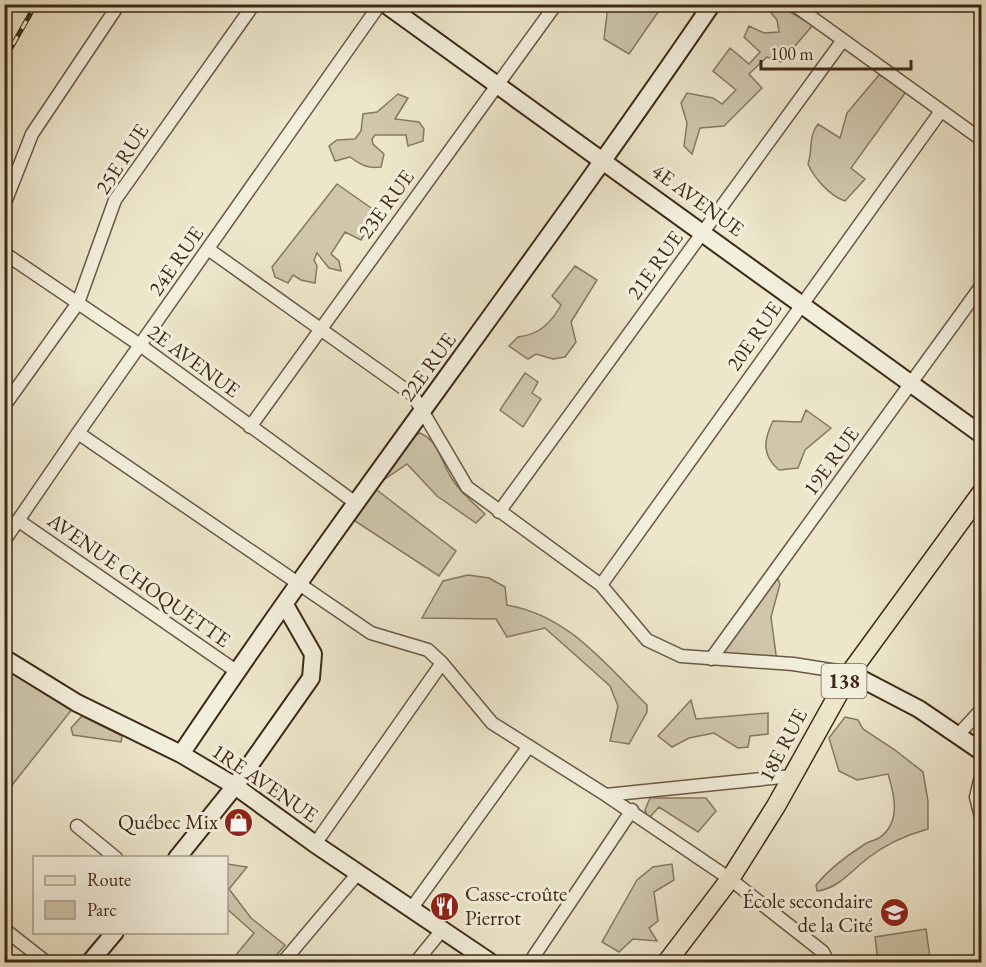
<svg xmlns="http://www.w3.org/2000/svg" width="986" height="967" font-family="'EB Garamond',serif">
<rect width="100%" height="100%" fill="#ede6cb"/>
<filter id="stains"><feTurbulence type="fractalNoise" baseFrequency=".00333" numOctaves="4"/><feColorMatrix values="0 0 0 0 .2 0 0 0 0 .09 0 0 0 0 .02 0 0 0 .5 -.17"/></filter>
<radialGradient id="worn" r=".72"><stop offset=".6" stop-color="#630" stop-opacity="0"/><stop offset="1" stop-color="#630" stop-opacity=".3"/></radialGradient>
<path fill="#cfc6ac" stroke="#867861" stroke-width="1.5" d="M608,5v-1l55,1 -34,49 -25,-15z
M765,5h13l35,20 -32,37 -14,-5 -18,17 13,14 -38,38 -24,2 -8,26 -8,-8 3,-23 -6,-20 6,-10 26,5 9,6 14,-14 -23,-19 17,-23 19,16 11,-12 -16,-15 5,-11 15,7 15,-1 -2,-12z
M879,75l29,14 -57,79 14,11 -20,22c-15,-5 -31,-23 -37,-37 5,-15 0,-27 10,-40l22,14 7,-25z
M398,94l10,4 -13,21 24,3 5,7 -1,12 -15,5 -2,-11h-31l-3,4 1,5 11,10 -3,13c-13,2 -20,-2 -31,-10l-15,4 -6,-15 8,-6 18,-1 6,-8 2,-17 14,-2z
M337,184l37,26 -2,11 -11,19 -16,-8 -14,22 8,7 2,10 -12,-3 -12,-15 -3,7 3,6 -2,17 -14,-3 -8,-5 -5,8 -13,-6 -3,-10z
M575,266l22,14 -26,42 5,20 -11,15 -12,2 -17,-5 -8,5 -19,-13 9,-9c21,-2 33,-14 43,-32l-9,-9z
M525,373l13,9 -6,11 9,6 -18,28 -23,-17z
M806,410l25,18 -26,22 -7,18 -19,2c-18,-15 -15,-31 -6,-49l28,1z
M420,433c19,8 21,29 32,46 9,14 21,24 33,35l-9,9 -39,-27 -30,-32 -22,15 -4,-6 29,-35z
M373,487l83,64 -17,25 -87,-57z
M468,575l21,3 16,9 2,18c61,10 98,59 140,100v7l-18,32 -19,-3 8,-35 -8,-20 -65,-58 -38,9 -11,-18 -74,-1 21,-37z
M778,579l2,5 -9,33 6,45 -55,-9 49,-71z
M5,658l72,45 -72,91z
M691,700l5,19 72,-6v21l-18,2 -2,11 -10,1 -24,-15 -25,5 -17,9 -14,-11z
M82,716l40,20 -1,6 -48,-7 -2,-7z
M845,717l13,3 5,9 32,21 28,22 5,29v28c-22,6 -42,15 -60,29 -16,12 -30,31 -51,33l-1,-6c13,-16 29,-28 46,-39 5,-4 11,-5 17,-8 22,-15 16,-42 9,-64l-31,6 -18,-9 -10,-33z
M650,798h56l10,13 -18,21 -39,-25 -11,12 -3,-9z
M227,864l20,3 -18,22 22,29 34,27 -14,17h-41l24,-29 -27,-24z
M672,864l2,16 -20,12 4,29 -9,7 8,13 -24,-2 -14,13 -17,-10 35,-62 16,-13z
M926,929l4,29 -52,4 -3,-25z"/>
<g fill="none" stroke-linecap="round" stroke-linejoin="round">
<defs>
<path id="street" d="M793,4l189,136
M4,205l28,-71 87,-130
M208,249l205,146 54,92 134,98 46,55 34,16 112,8 57,9
M4,253l136,92 217,159
M4,406l74,-103 37,-103 139,-196
M250,427l306,-423
M78,433l293,200 57,17 14,13 50,60 114,72 186,-19
M499,512l344,-472
M19,521l217,150
M4,541l74,-108 302,-429
M601,585l340,-474
M711,659l271,-374
M957,736l25,-27
M982,772l-6,25 6,24
M606,795l124,84 93,73 5,10
M77,826l39,32
M315,844l127,-181
M411,909l118,-163
M4,929l42,33
M283,962l76,-90
M416,962l26,-32
M530,962l102,-152"/>
<path id="secondary" d="M385,4l597,431
M4,658l73,45 104,51 54,32 80,58 175,118
M850,673l69,36 63,43
M181,754c170,-254 358,-496 531,-750
M177,858l58,-72 76,-108 2,-24 -28,-49
M90,962l25,-30"/>
<path id="primary" d="M667,962l63,-83 46,-73 74,-133 132,-181"/>
</defs>
<use href="#street" stroke="#6a5843" stroke-width="15"/>
<use href="#secondary" stroke="#3e2916" stroke-width="20"/>
<use href="#primary" stroke="#3e2916" stroke-width="21"/>
<use href="#street" stroke="#f3efdd" stroke-width="12"/>
<use href="#secondary" stroke="#f3efdd" stroke-width="16"/>
<use href="#primary" stroke="#ede6cb" stroke-width="18"/>
<defs>
<path id="rail" d="M4,60l32,-56"/>
</defs>
<use href="#rail" stroke="#3e2916" stroke-width="5"/>
<use href="#rail" stroke="#f3efdd" stroke-width="3" stroke-dasharray="9" stroke-linecap="butt"/>
</g>
<defs>
<symbol id="shop-disc" viewBox="-11 -11 22 22"><circle r="9.5" fill="#8f2418" stroke="#f3efdd"/><path d="M-5-2.5h2.3a2.7 3.5 0 0 1 5.4 0H5L5.5 6h-11ZM-1.5-2.5h3a1.5 2.3 0 0 0-3 0Z" fill="#fff"/></symbol>
<symbol id="restaurant-disc" viewBox="-11 -11 22 22"><circle r="9.5" fill="#8f2418" stroke="#f3efdd"/><path d="M-5-6h1v4h1v-4h1v4h1v-4h1v5L-1.5 .5V6h-2V.5L-5-1ZM5-6V6H3V1.5H1.5Q1.5-4 5-6Z" fill="#fff"/></symbol>
<symbol id="school-disc" viewBox="-11 -11 22 22"><circle r="9.5" fill="#8f2418" stroke="#f3efdd"/><path d="M0-5L7-2L0 1L-7-2ZM-4 1L0 2.5L4 1V4Q0 6-4 4Z" fill="#fff"/></symbol>
</defs>
<g fill-rule="evenodd">
<use href="#shop-disc" x="222" y="806" width="33" height="33"/>
<use href="#restaurant-disc" x="428" y="890" width="33" height="33"/>
<use href="#school-disc" x="878" y="896" width="33" height="33"/>
</g>
<g text-anchor="middle" stroke-width="6" stroke-linejoin="round" paint-order="stroke">
<rect fill="#f3efdd" stroke="#746452" stroke-width="1.5" x="821.5" y="664" width="45" height="34" rx="4.5"/>
<g font-size="20" font-weight="bold" fill="#3e2916">
<text x="844" y="688">138</text>
</g>
<g font-size="21" fill="#3e2916" stroke="#f3efdd">
<text transform="translate(122 159) rotate(-57)" y="7">25E RUE</text>
<text transform="translate(698 200) rotate(36)" y="7">4E AVENUE</text>
<text transform="translate(386 204) rotate(-54)" y="7">23E RUE</text>
<text transform="translate(176 261) rotate(-55)" y="7">24E RUE</text>
<text transform="translate(655 265) rotate(-54)" y="7">21E RUE</text>
<text transform="translate(754 336) rotate(-55)" y="7">20E RUE</text>
<text transform="translate(194 361) rotate(36)" y="7">2E AVENUE</text>
<text transform="translate(428 367) rotate(-54)" y="7">22E RUE</text>
<text transform="translate(831 461) rotate(-54)" y="7">19E RUE</text>
<text transform="translate(139 580) rotate(35)" y="7">AVENUE CHOQUETTE</text>
<text transform="translate(783 745) rotate(-62)" y="7">18E RUE</text>
<text transform="translate(265 783) rotate(34)" y="7">1RE AVENUE</text>
</g>
<g font-size="21" fill="#3e2916" stroke="#f3efdd" text-anchor="end">
<text x="218" y="829">Québec Mix</text>
<text x="465" y="901" text-anchor="start">Casse-croûte<tspan x="465" dy="24">Pierrot</tspan></text>
<text x="873" y="908">École secondaire<tspan x="873" dy="24">de la Cité</tspan></text>
</g>
</g>
<rect width="986" height="967" fill="none" stroke="#ede6cb" stroke-width="24"/>
<rect x="6" y="6" width="974" height="955" fill="none" stroke="#3e2916" stroke-width="3"/>
<rect x="12" y="12" width="962" height="943" fill="none" stroke="#3e2916" stroke-width="1.5"/>
<rect x="33" y="856" width="195" height="78" fill="#f3efdd" stroke="#aba08d" stroke-width="1.5"/>
<rect x="45" y="876" width="30" height="9" fill="#ede6cb" stroke="#aba08d" stroke-width="1.5"/>
<text x="87" y="886" font-size="18" fill="#3e2916">Route</text>
<rect x="45" y="901" width="30" height="18" fill="#cfc6ac" stroke="#aba08d" stroke-width="1.5"/>
<text x="87" y="916" font-size="18" fill="#3e2916">Parc</text>
<path d="M761 60v9h150v-9" fill="none" stroke="#3e2916" stroke-width="3"/>
<text x="770" y="60" font-size="18" fill="#3e2916" stroke="#f3efdd" stroke-width="4.5" paint-order="stroke">100 m</text>
<rect width="100%" height="100%" filter="url(#stains)"/>
<rect width="100%" height="100%" fill="url(#worn)"/>
</svg>
